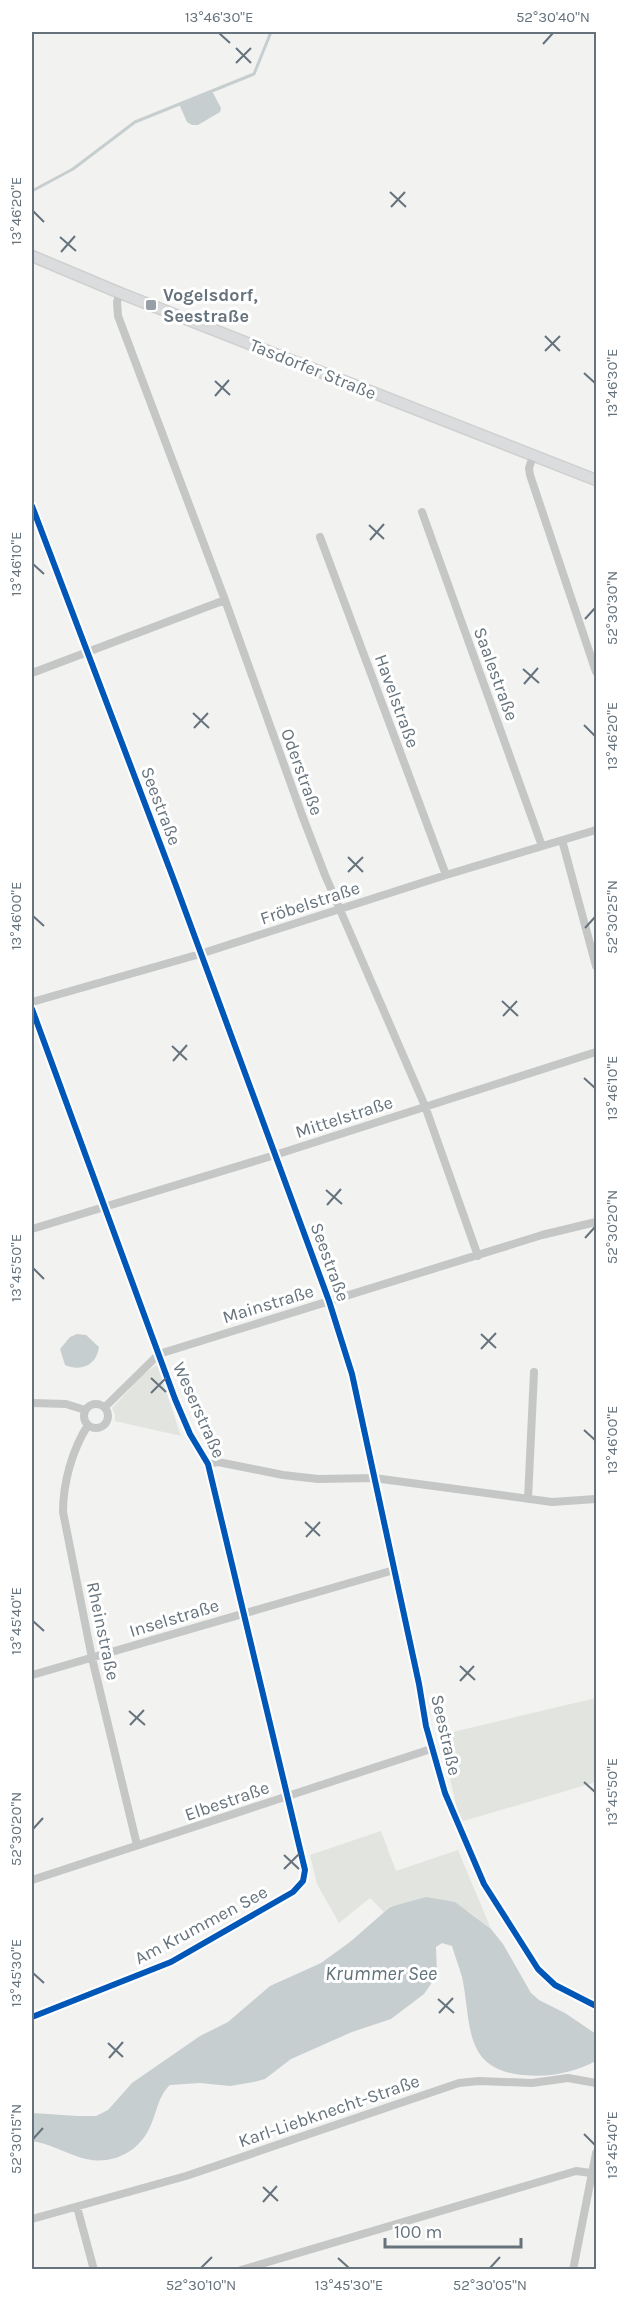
<svg xmlns="http://www.w3.org/2000/svg" width="628" height="2301" font-family="Karla,sans-serif">
<rect width="100%" height="100%" fill="#f2f2f1"/>
<path fill="#e1e4df" d="M157,1364l24,72 -66,-15v-7l-3,-6 31,-33z
M596,1698v84l-136,40 -20,-87z
M381,1831l15,40 62,-21 33,79 -23,-18 -78,-5 -6,6 -14,-14 -31,25 -22,-39 -7,-29z"/>
<path fill="#c7ced0" d="M212,91l9,17 -1,4 -22,13h-6l-5,-3 -8,-18z
M77,1334l9,1 13,12c-2,18 -18,25 -34,18l-5,-16 10,-12z
M426,1897l29,5 36,27 12,15 28,49 8,7 26,13 31,21v27c-22,11 -46,17 -72,14 -62,-5 -52,-52 -62,-98 -3,-10 -7,-21 -10,-31l-10,-3 -6,4 1,26 -4,8 -9,13 -33,25 -39,13 -61,27 -26,20 -11,3 -24,4 -30,-3 -30,2c-13,12 -13,30 -22,46 -14,26 -44,36 -72,25 -17,-6 -26,-12 -44,-15v-28l46,3h18l12,-6 24,-27 68,-47 28,-14 42,-36 51,-23 29,-21 40,-35z"/>
<g fill="none" stroke-linecap="round" stroke-linejoin="round">
<path stroke="#c7ced0" stroke-width="3" d="M32,191l41,-22 62,-47 119,-48 17,-42"/>
<defs>
<path id="secondary" d="M32,256l88,37 476,187"/>
</defs>
<use href="#secondary" stroke="#cfd0d0" stroke-width="13"/>
<path stroke="#c5c6c6" stroke-width="8" d="M120,293l-3,9 1,14 107,284 77,215 23,60 100,231 53,150
M533,456l-4,12 1,7 66,197
M32,506l143,377 154,418 23,73 67,310 7,42 19,67 39,91 54,85 17,16 41,21
M422,512l120,334
M320,537l126,338
M32,673l193,-73
M562,840l34,126
M32,1002l168,-48 246,-79 150,-45
M32,1009l143,390 15,35 18,30 97,406 -2,11 -10,11 -122,70 -139,55
M32,1229l243,-74 321,-103
M32,1403l34,1 19,6
M84 1416a12 12 0 1 1 24 0a12 12 0 1 1-24 0Z
M105,1407l54,-53 383,-119 54,-13
M88,1425c-16,25 -25,58 -25,87l29,146 45,187
M208,1464l10,-2 65,13 35,4 56,-1 178,24 44,-3
M528,1499l6,-127
M32,1675l362,-105
M32,1880l399,-131
M77,2207l17,63
M32,2219l154,-43 273,-93 20,-2 53,2 36,-5 28,5
M241,2270l335,-99 15,2
M573,2270l23,-117"/>
<use href="#secondary" stroke="#dbdcdd" stroke-width="10"/>
<defs>
<path id="cycleway" d="M32,506l143,377 154,418 23,73 67,310 7,42 19,67 39,91 54,85 17,16 41,21
M32,1009l143,390 15,35 18,30 97,406 -2,11 -10,11 -122,70 -139,55"/>
</defs>
<use href="#cycleway" stroke="#fff" stroke-width="10"/>
<use href="#cycleway" stroke="#0057b8" stroke-width="6"/>
</g>
<path fill="none" stroke="#66737d" stroke-width="2" d="M219,33l11,10M543,44l10,-11M236,48l15,15M236,63l15,-15M390,192l16,15M391,207l14,-15M33,211l11,11M60,237l16,14M61,252l14,-16M545,336l15,15M545,351l15,-15M584,373l11,10M215,381l15,14M215,396l14,-16M369,525l15,14M370,540l14,-16M33,564l11,10M585,619l10,-11M523,669l16,14M524,684l14,-16M193,713l16,15M584,725l11,11M194,728l14,-15M348,857l15,15M348,872l15,-15M33,916l11,10M585,928l10,-11M502,1001l16,15M503,1016l14,-15M172,1046l15,14M173,1061l14,-16M584,1078l11,10M326,1190l16,14M327,1205l14,-16M585,1238l10,-11M33,1268l11,11M481,1334l15,14M481,1349l15,-16M151,1378l15,14M151,1393l15,-15M584,1430l11,10M305,1522l15,14M306,1537l14,-15M33,1621l11,10M460,1666l15,14M460,1681l14,-15M129,1711l16,14M130,1725l14,-15M584,1782l11,10M33,1829l10,-11M284,1855l15,14M284,1869l15,-15M33,1973l11,10M438,1999l16,14M439,2013l14,-15M108,2043l15,14M109,2058l14,-16M584,2134l11,11M33,2139l10,-11M263,2187l15,14M263,2202l14,-16M338,2258l11,10M201,2268l11,-11M490,2268l10,-11"/>
<rect fill="#979fa6" stroke="#fff" stroke-width="2" x="145" y="299" width="12" height="12" rx="3"/>
<g text-anchor="middle" stroke-width="6" stroke-linejoin="round" paint-order="stroke">
<g font-size="18" font-weight="bold" fill="#66737d" stroke="#fff" text-anchor="start">
<text x="163" y="301">Vogelsdorf,<tspan x="163" dy="21">Seestraße</tspan></text>
</g>
<g font-size="18" fill="#66737d" stroke="#fff">
<text transform="translate(313 369) rotate(22)" y="6">Tasdorfer Straße</text>
<text transform="translate(496 674) rotate(70)" y="6">Saalestraße</text>
<text transform="translate(397 701) rotate(70)" y="6">Havelstraße</text>
<text transform="translate(302 772) rotate(70)" y="6">Oderstraße</text>
<text transform="translate(161 806) rotate(69)" y="6">Seestraße</text>
<text transform="translate(310 903) rotate(-18)" y="6">Fröbelstraße</text>
<text transform="translate(344 1117) rotate(-18)" y="6">Mittelstraße</text>
<text transform="translate(330 1262) rotate(70)" y="6">Seestraße</text>
<text transform="translate(268 1304) rotate(-17)" y="6">Mainstraße</text>
<text transform="translate(199 1410) rotate(66)" y="6">Weserstraße</text>
<text transform="translate(174 1618) rotate(-17)" y="6">Inselstraße</text>
<text transform="translate(103 1631) rotate(78)" y="6">Rheinstraße</text>
<text transform="translate(446 1735) rotate(77)" y="6">Seestraße</text>
<text transform="translate(227 1801) rotate(-19)" y="6">Elbestraße</text>
<text transform="translate(201 1925) rotate(-28)" y="6">Am Krummen See</text>
<text transform="translate(329 2111) rotate(-19)" y="6">Karl-Liebknecht-Straße</text>
</g>
<g font-size="20" font-style="italic" fill="#62747b" stroke="#fff">
<text x="381" y="1980">Krummer See</text>
</g>
</g>
<rect width="628" height="2301" fill="none" stroke="#ffffff" stroke-width="66"/>
<path d="M385 2238v9h136v-9" fill="none" stroke="#66737d" stroke-width="3"/>
<text x="394" y="2238" font-size="18" fill="#66737d" stroke="#ffffff" stroke-width="4.5" paint-order="stroke">100 m</text>
<rect x="33" y="33" width="562" height="2235" fill="none" stroke="#66737d" stroke-width="2"/>
<g font-size="15" text-anchor="middle" fill="#66737d">
<text x="219" y="22">13°46'30"E</text>
<text x="553" y="22">52°30'40"N</text>
<text transform="translate(16 211) rotate(-90)" y="5">13°46'20"E</text>
<text transform="translate(612 383) rotate(-90)" y="5">13°46'30"E</text>
<text transform="translate(16 564) rotate(-90)" y="5">13°46'10"E</text>
<text transform="translate(612 608) rotate(-90)" y="5">52°30'30"N</text>
<text transform="translate(612 736) rotate(-90)" y="5">13°46'20"E</text>
<text transform="translate(16 916) rotate(-90)" y="5">13°46'00"E</text>
<text transform="translate(612 917) rotate(-90)" y="5">52°30'25"N</text>
<text transform="translate(612 1088) rotate(-90)" y="5">13°46'10"E</text>
<text transform="translate(612 1227) rotate(-90)" y="5">52°30'20"N</text>
<text transform="translate(16 1268) rotate(-90)" y="5">13°45'50"E</text>
<text transform="translate(612 1440) rotate(-90)" y="5">13°46'00"E</text>
<text transform="translate(16 1621) rotate(-90)" y="5">13°45'40"E</text>
<text transform="translate(612 1792) rotate(-90)" y="5">13°45'50"E</text>
<text transform="translate(16 1829) rotate(-90)" y="5">52°30'20"N</text>
<text transform="translate(16 1973) rotate(-90)" y="5">13°45'30"E</text>
<text transform="translate(16 2139) rotate(-90)" y="5">52°30'15"N</text>
<text transform="translate(612 2145) rotate(-90)" y="5">13°45'40"E</text>
<text x="201" y="2290">52°30'10"N</text>
<text x="349" y="2290">13°45'30"E</text>
<text x="490" y="2290">52°30'05"N</text>
</g>
</svg>
